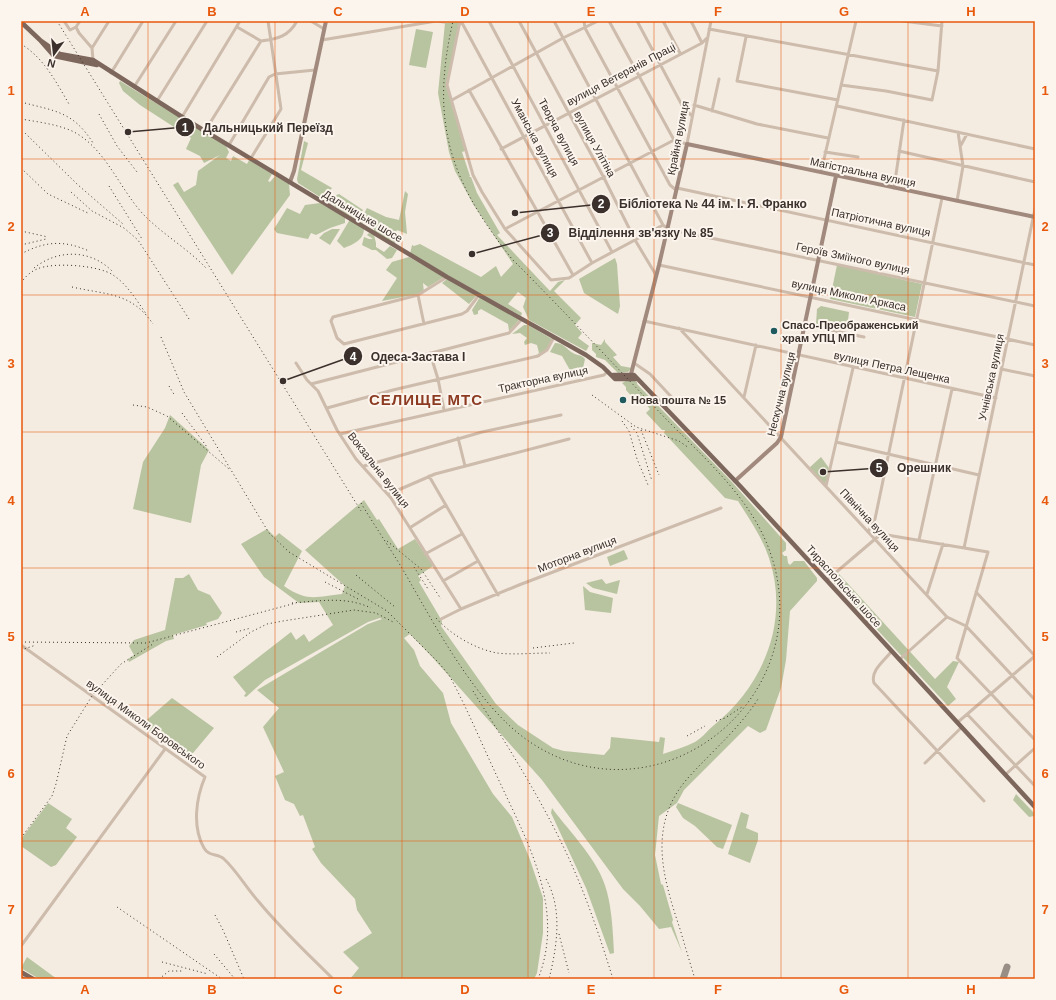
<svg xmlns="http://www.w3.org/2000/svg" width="1056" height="1000" font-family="Arial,sans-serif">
<rect width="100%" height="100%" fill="#f4ebe1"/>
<path fill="#b8c4a0" d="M458,21l1,2 -13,62 19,66 -3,1 8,24 -1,1h2l6,16 23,40 -3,2 53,56 8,-9 7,-2 -11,11 27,27 -6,7 7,8 -4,5 11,8 -3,5 -57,-31 -6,-13 3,-9 -8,-6 -10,12 14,9 -1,3 -111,-62 2,-9 2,1 6,-2 61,33 15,-11 5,11 12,-13 -40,-60 -18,-33 -6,-19 -11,-59 7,-70z
M416,29l17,3 -7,36 -17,-3z
M120,81l106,65 3,6 -3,6 5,3 2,-5 14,8 2,-4 23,14 -4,7 2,1 5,-6 14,8 1,11 -58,80 -59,-90 5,-3 6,10 12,-7 2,-14 22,-16 -16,8 -4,-7 -14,-7 5,-11 -51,-33 -17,-14 -4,-8z
M304,141l4,2 -7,27 31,18 -6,7 2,1 2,-2 4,2 5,-2 24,16 -5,10h-2l-58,-37 -1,-4z
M405,191l3,3 -3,18 2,22 -10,-4 -5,9 4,2 -1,4 -21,-13v-3l-11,-7 -1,2 -1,-5 6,-11 19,9 13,3z
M320,203l25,14v6l-15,5 -14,7 -5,-2 -3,6 -31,-6 -3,-4 13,-21 13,6 5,-9z
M349,221h2l13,7c0,12 -10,16 -20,20l-7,-7z
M332,229h8l-10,16 -11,-7 5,-5z
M369,233l5,2 2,8v4l8,5 6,-6 7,4 -5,8 -5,1 -11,-9h-4l-10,-5 2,-8 5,2h4l-6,-4z
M409,257l35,20 -16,10 -5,-4 1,10 -42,8 15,-23 -11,-8 6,-8z
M615,258l2,6 3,42 -2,8 -34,-21 -5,-14z
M837,265l85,19 -7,33 -85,-18z
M447,279l30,16 -8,9 -27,-21z
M480,297l40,22 -11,12 -1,-7 -27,-15 -3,2v3l-4,1 -2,-5z
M821,306l28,6 -2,17 -4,1 -27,-6 1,-15z
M524,325h4l24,14 -5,11 -11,5 3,-2 -2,-8 -6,-2 -6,2 -1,-3 3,-4 -7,-5 -8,1z
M605,339v3l12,13 -4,2 8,9 11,2 -4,4 -10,1 -13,-13 -9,-3v-3l-4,-4v-7l9,2z
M555,343c9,0 11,6 18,10 5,3 8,1 12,6l-4,18 -3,-10 -7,5 -9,-16 -12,-4z
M630,379l7,3v2l94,97 55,62v7l-4,3 2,3h3l1,7 2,2 4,-4h10l13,17v3l-27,30 -4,49 -5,28 -15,42 -6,3 -12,-7 -64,64 -7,13 -18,13 -4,39 6,29 2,1 10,35 -1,2 10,30 -11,-25 -12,2 -19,-23 -17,-17 -81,-109 -110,-123 -22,-23 -6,4 10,12 6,16 23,27 8,30 42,71 19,23 17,40 14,41v35l-6,40 -3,6h-184l9,-11 -16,-16 29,-19 -15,-23 -2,-11 -34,-36 -9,-14 3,-2 -12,-32 -3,1 -6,-12 -9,-4 -10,-24 9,-4 -21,-45 16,-19 -22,-18 111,-66 14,-5 -2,-1 -12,4 -103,58 -19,17 -2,-1 2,-3 -13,-16 58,-45 5,8 8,-6 5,8 24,-17 -14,-23 -20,1 -35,-26 -23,-33 26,-15 8,8 4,-4 23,18 -18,35c23,16 32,11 58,8l3,-8 -40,-36 59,-50 13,20 2,-1 19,30 17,-10 18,27 -15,10 3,4 -2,2 23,39 -1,5 55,78 22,21 35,23 11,3 40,4 6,-7 1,-11 48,5 1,-5 5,1 -2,16c11,-4 22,-7 32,-12 7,-4 12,-11 18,-16 51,-41 77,-105 56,-168 -7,-21 -19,-38 -31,-57l-13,-3 -61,-65 1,-3h-3l-16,-17 4,-4 -7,-8 -4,4 -13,-15v-3l-4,-4z
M170,415l39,35 -8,15 -10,58 -58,-14 10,-47 22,-34z
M821,457l8,11 -4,17 -16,-17z
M624,550l4,9 -18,7 -3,-9z
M189,574l9,16 12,5 12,18 -4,6 -12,4 1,2 -34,10 1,4 -8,2 -37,21 -1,-3 6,-4 -5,-9 5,-6 31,-10 10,-52h8z
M839,574l96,105 18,-18 6,1 -12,25 9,12 -8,7 -116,-125z
M602,579l4,5 14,-4 -3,14 -24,-6 -7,-5z
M583,586l7,6 23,6 -2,15 -26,-3z
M172,698l42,30 -26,31 -47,-34z
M1016,794l18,19v3l-5,1 -16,-17z
M48,803l24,16 -6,9 11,9 -21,28 -5,2 -30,-21v-7z
M678,803l54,22 -9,24 -6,-2 -22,-21 -12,-8 -7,-11z
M552,808c19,26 47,52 55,84 5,19 6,41 7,61l-4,1 -24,-66 -35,-75z
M741,812l8,3 -3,13 12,5v7l-8,23 -22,-9z
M27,957l30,22h-18l-18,-11z"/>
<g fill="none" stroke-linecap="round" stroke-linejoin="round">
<path stroke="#988e86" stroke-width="7" d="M1003,979l4,-12"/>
<path stroke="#cdbbac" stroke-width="3" d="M64,21l6,9 6,-3 3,6 13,15
M311,21l13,8
M437,21l7,1
M460,21l-13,64 26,90 9,17 23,37 46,51 18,-2 23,-15 71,-38 5,4 367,77
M461,21l131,242
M489,21l123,231
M519,21l85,157 31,62 21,35
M554,21l109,204
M584,21l1,7 85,157 6,5
M609,21l65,119
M637,21l47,88 7,6
M663,21l17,32
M691,21l11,22
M903,21l39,5
M76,27l4,-6
M237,27l24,14
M709,29l229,42
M746,37l-9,44 101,19
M322,40l114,-19
M93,60l-1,-12 17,-27
M111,73l32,-52
M841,85l45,6 46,9 6,-29 4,-50
M134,87l42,-66
M469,90l104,185
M452,100l111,-62 35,-17
M157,101l50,-80
M694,105l63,19 71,14
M837,106l198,43
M712,111l7,-32
M182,117l58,-96
M205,131l56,-90c17,-2 28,-5 36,-20
M674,140l13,4 24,-123
M229,145l40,-68 6,-3 40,-4
M961,145l6,-11
M501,149l201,-106 5,-5
M899,151l136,31
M825,152l33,5
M251,158l30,-49 -13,-88
M821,172l35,-151
M677,188l358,77
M894,188l10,-68
M957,201l6,-35 -5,-34
M505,229l169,-89
M659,265l376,80
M447,277l-29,18 -85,22 -2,4 6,17 7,6 118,-30 5,-3 12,-16
M418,295l6,29
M644,321l352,77
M806,325l58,12
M679,328l268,289 19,9 69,74
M430,353l8,26 6,31
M296,363l11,17 11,11 19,39 19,29 35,39 70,111
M634,363l16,11 28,30
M1001,369l34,7
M311,384l198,-51 13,-14
M744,397l12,-52
M327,408l66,-18 145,-34 9,-6 7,-13
M340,434l264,-59 4,-4
M458,438l7,28
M836,442l143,33
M364,466l118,-34 79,-17
M429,476l69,119
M826,486l27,-118
M389,494l46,-20 134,-35
M411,527l35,-22
M868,532l7,-13 67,-321
M919,540l33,-151
M964,548l71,-339
M425,554l37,-20
M827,580l54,-46 107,18 -31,106 78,82
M443,581l35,-20
M976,592l59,64
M927,594l16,-50
M441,619l20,-10 58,-24 202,-77
M21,645l184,132c-9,21 -13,50 -1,71 5,9 14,5 20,11 13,12 23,30 35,43 23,28 49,52 74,77
M891,652c-7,9 -21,19 -17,31l110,118
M899,660l48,-43
M967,714l68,72
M958,722l77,-66
M925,763l37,-36
M1006,774l29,-26
M21,946l144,-197"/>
<path stroke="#a18a7d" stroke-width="4" d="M290,182l4,-11 32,-150
M631,374l28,-109 28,-121 348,73
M735,481l42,-38 4,-6 55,-261"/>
<path stroke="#7d675c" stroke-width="4.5" d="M21,22l19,18 14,16 43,9
M40,40l20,14 33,6 97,62 257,155 139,78 17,12 12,12h22
M613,375h21l107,112 294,320
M21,972l12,7
M21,978l2,1"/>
<path stroke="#3b302b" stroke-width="1" stroke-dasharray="1 3" stroke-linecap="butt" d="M57,21l304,490
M21,44c23,14 35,38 48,60
M21,102c33,9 52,9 72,41
M99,114l18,32 20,26
M21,119c17,3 35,5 51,12 33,16 47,57 71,83 19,20 44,34 63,54
M25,133l53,52 45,39
M21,168l27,26 42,20
M109,186l33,53
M71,192l21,19 32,17 14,12 51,79
M21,231l27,6
M21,245l25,-6
M21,254c24,-13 43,-14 68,-3
M34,268c24,-19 57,-19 79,4
M21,283c4,-6 9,-11 16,-14 16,-7 61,-4 76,6 14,9 24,26 34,40
M72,287c35,8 59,5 81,37
M161,337l23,55 85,141 20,19 98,59 51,51 11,13c17,31 31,65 46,97 29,64 72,134 43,207
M169,386l6,10
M592,395l44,32 43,14 10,7
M133,405l14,2 20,9 62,53
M182,413l25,34
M622,421l7,10 8,28 11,26
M631,426l6,7 15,48
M641,430l18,45
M361,503c16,27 34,52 49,79 29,51 69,124 117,158 132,92 301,-47 240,-196 -20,-49 -63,-86 -99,-123 -52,-54 -103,-109 -156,-162 -63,-79 -82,-138 -59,-238
M387,541l34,28 20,30
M414,567l14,22
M356,575l39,32
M325,582l35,18
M292,603c27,-2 54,-7 79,5
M436,618c14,16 39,31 61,35 17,2 35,0 53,0
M236,632l15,-4
M21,642l125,1 150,-40
M533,648l41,-5
M21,650l15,-5
M217,657l34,-25 16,-8 16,-3 71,-11 22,3 19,10
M473,691c32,51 64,101 90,155 21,43 36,88 50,133
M716,721l9,-3 17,-11
M687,736l18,-10
M21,782l3,2
M21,838l31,-42 4,-12 11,-48 25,-40 29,-32 32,-20
M546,879c17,30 11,68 3,100
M117,907l105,72
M215,915l8,15 21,49
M559,934l10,39
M214,954l21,25
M162,962l46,12
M159,979l10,-8h13
M695,979c-5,-16 -10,-33 -15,-50 -17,-51 -33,-103 7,-150 24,-27 52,-50 71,-80"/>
</g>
<path fill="none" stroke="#e8590c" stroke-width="1" stroke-opacity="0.55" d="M148,21v958M275,21v958M402,21v958M528,21v958M654,21v958M781,21v958M908,21v958M21,159h1014M21,295h1014M21,432h1014M21,568h1014M21,705h1014M21,841h1014"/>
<g fill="#1f5a5e" stroke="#fbf5ee" stroke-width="1.5">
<circle cx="774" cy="331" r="4"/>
<circle cx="623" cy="400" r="4"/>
</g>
<g text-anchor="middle" stroke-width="4" stroke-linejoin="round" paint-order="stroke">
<g font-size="11" fill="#3b302b" stroke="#fbf5ee">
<text transform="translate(621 74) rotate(-28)" y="4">вулиця Ветеранів Праці</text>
<text transform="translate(559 132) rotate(62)" y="4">Творча вулиця</text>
<text transform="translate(535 138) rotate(62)" y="4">Уманська вулиця</text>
<text transform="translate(678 138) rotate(-79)" y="4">Крайня вулиця</text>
<text transform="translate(595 144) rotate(61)" y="4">вулиця Улітіна</text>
<text transform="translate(863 172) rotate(12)" y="4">Магістральна вулиця</text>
<text transform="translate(363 216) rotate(31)" y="4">Дальницьке шосе</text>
<text transform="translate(881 222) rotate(12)" y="4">Патріотична вулиця</text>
<text transform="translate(853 258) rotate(12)" y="4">Героїв Зміїного вулиця</text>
<text transform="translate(849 295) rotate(12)" y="4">вулиця Миколи Аркаса</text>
<text transform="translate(892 367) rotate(12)" y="4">вулиця Петра Лещенка</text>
<text transform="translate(991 377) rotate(-78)" y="4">Учнівська вулиця</text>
<text transform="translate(543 379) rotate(-12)" y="4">Тракторна вулиця</text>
<text transform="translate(781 394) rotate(-76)" y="4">Нескучна вулиця</text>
<text transform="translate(379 470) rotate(52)" y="4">Вокзальна вулиця</text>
<text transform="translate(870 520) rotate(47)" y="4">Північна вулиця</text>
<text transform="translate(577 554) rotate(-21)" y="4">Моторна вулиця</text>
<text transform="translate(844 586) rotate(48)" y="4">Тираспольське шосе</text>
<text transform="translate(146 724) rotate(36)" y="4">вулиця Миколи Боровського</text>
</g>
<g font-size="11" font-weight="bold" fill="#3b302b" stroke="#fbf5ee" text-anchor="start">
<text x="782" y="329">Спасо-Преображенський<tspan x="782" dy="13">храм УПЦ МП</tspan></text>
<text x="631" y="404">Нова пошта № 15</text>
</g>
<g font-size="15" font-weight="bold" letter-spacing="1" fill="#8c3b22" stroke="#fbf5ee">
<text x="426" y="405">CЕЛИЩЕ МТС</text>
</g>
</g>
<path fill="none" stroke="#3b302b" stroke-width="1.5" d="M128 132L185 127M515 213L601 204M472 254L550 233M283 381L353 356M823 472L879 468"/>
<g fill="#3b302b" stroke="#fbf5ee" stroke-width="1.5">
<circle cx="128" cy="132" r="4"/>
<circle cx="515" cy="213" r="4"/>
<circle cx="472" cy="254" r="4"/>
<circle cx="283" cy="381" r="4"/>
<circle cx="823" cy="472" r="4"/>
<circle cx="185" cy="127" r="10"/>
<circle cx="601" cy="204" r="10"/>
<circle cx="550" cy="233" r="10"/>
<circle cx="353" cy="356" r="10"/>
<circle cx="879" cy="468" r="10"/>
</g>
<g font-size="12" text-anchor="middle" font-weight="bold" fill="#fff">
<text x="185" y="132">1</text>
<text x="601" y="208">2</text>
<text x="550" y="237">3</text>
<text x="353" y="361">4</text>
<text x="879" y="472">5</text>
</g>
<g font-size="12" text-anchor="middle" font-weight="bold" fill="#3b302b" stroke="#fbf5ee" stroke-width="4" stroke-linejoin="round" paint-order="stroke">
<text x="268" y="132">Дальницький Переїзд</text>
<text x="713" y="208">Бібліотека № 44 ім. І. Я. Франко</text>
<text x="641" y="237">Відділення зв'язку № 85</text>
<text x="418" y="361">Одеса-Застава I</text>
<text x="924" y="472">Орешник</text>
</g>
<rect width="1056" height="1000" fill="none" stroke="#fbf5ee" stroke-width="44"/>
<g transform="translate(54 54) rotate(195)" stroke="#fbf5ee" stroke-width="3" paint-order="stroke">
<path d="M0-3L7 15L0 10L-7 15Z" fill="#3b302b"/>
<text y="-6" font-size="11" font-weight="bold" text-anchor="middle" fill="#3b302b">N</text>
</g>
<rect x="22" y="22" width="1012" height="956" fill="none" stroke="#e8590c" stroke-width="1.5"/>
<g font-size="13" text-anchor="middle" font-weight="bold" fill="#e8590c">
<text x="85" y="16">A</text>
<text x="212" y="16">B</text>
<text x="338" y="16">C</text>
<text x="465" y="16">D</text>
<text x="591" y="16">E</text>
<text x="718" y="16">F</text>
<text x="844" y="16">G</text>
<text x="971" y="16">H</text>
<text x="11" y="95">1</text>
<text x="1045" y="95">1</text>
<text x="11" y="231">2</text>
<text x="1045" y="231">2</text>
<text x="11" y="368">3</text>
<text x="1045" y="368">3</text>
<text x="11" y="505">4</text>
<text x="1045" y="505">4</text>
<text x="11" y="641">5</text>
<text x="1045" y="641">5</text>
<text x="11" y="778">6</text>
<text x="1045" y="778">6</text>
<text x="11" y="914">7</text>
<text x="1045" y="914">7</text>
<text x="85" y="994">A</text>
<text x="212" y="994">B</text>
<text x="338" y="994">C</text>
<text x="465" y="994">D</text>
<text x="591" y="994">E</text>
<text x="718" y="994">F</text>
<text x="844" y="994">G</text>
<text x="971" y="994">H</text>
</g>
</svg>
